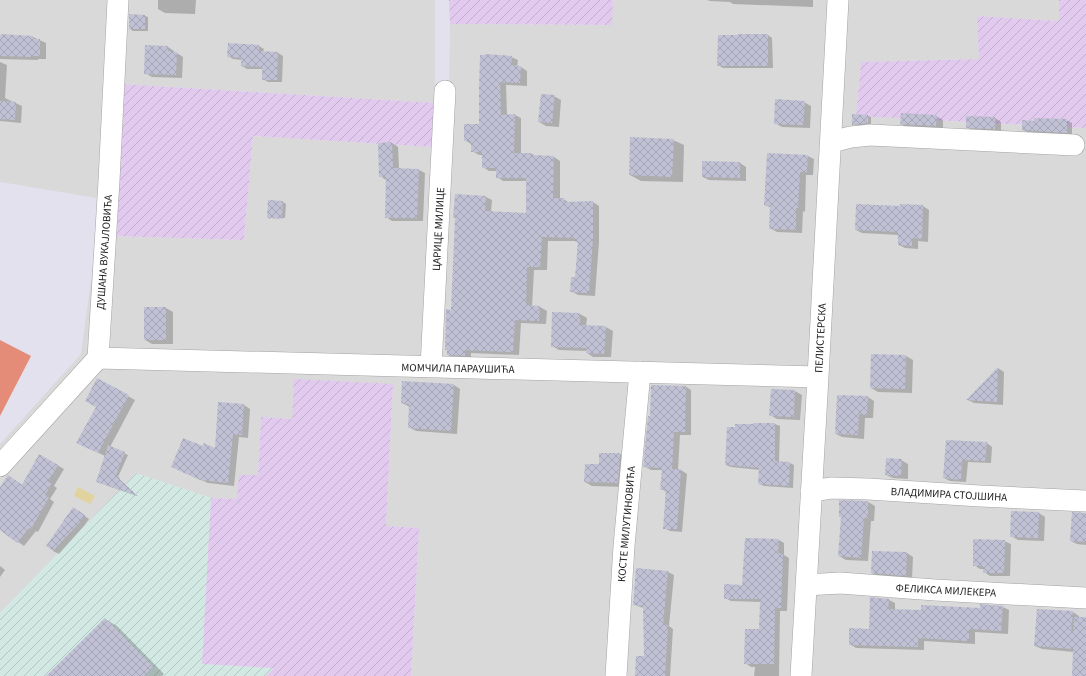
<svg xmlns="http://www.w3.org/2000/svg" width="1086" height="676" font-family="'Source Sans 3',sans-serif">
<defs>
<pattern id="industrial-furrows" width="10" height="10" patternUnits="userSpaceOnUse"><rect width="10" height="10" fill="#d2e8e3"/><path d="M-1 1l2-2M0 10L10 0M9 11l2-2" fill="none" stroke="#b4c6c2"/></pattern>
<pattern id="farmland-furrows" width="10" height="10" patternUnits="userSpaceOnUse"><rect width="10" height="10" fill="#e2caef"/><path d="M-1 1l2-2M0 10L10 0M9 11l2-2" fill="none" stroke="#c1adcc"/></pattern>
<pattern id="building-cross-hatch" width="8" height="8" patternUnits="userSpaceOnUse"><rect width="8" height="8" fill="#c1c1d5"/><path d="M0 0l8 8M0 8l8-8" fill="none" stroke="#a5a5b6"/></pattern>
</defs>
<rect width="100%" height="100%" fill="#e4e1ee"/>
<path fill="#d9d9da" d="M0,0h435v103l-314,-19 -9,152 132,4 9,-104 179,11 16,-11 2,-112 161,1 2,-25h446v21l-82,-5 2,43 -118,3 -5,54 230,12v548h-675l8,-148 -33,-2 7,-142 -101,35 -31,-2 -3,59 -20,23 -27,-1 -75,-25 -136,140v-169l81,-90 21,-155 -102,-17z"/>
<path fill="url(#industrial-furrows)" d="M136,473l75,25 -9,166 72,4 -8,8h-266v-63z"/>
<path fill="url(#farmland-furrows)" d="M449,0h164l-1,25 -162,-1z
M1059,0h27v128l-230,-12 5,-54 118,-3 -2,-43 82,5z
M121,84l314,19 -3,44 -179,-11 -9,104 -132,-4z
M294,379l99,5 -7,142 33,2 -8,148h-145l8,-8 -72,-4 9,-166 26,1 2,-24h19l3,-58 31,2z"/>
<path fill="#e48c78" d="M0,340l31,16 -31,60z"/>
<path fill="#e0d39d" d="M78,487l17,9 -5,8 -16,-8z"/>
<path fill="#0003" d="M158,0h38l-1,14 -30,-1 -7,-4z
M707,0h106v7l-80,-3 -3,-2 -20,-1z
M145,16l3,1v14h-15l-3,-2z
M768,35l4,3 1,30h-50l-5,-3z
M33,37l13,6v16h-8v1l-38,-1v-21z
M259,46l5,3 -1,3 15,1 5,3 -1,26h-14l-5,-3v-10h-16l-5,-3v-6l-9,-1 -5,-3z
M168,47l6,4v2h3l6,4 -1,21 -30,-1 -7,-4z
M511,57l7,3 -1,7h4l6,4v15l-21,-1 1,30h8l6,3v36h11l4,2 18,1 6,4v38h3l7,4 23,-1 6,4v36l-4,54 -17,-1 -7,-4 5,-13 2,-35 -2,-2h-28l-1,29h-13l-2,37h8l7,4 -1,13 -25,-1 -2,32 -48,-2v6l-16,-1 -7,-3 4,-44 34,-114 6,3 -1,12 36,2v-33h-24l-6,-4v-6h-8l-6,-4v-12h-4l-7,-4 -1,-7 -6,-4 15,-15z
M0,62l7,3 -2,33 2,1 15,7 -1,17 -21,-2z
M554,96l7,4 -2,27 -13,-1 -7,-4z
M804,102l7,4 -1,22 -28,-1 -7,-4z
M868,116l3,1v7l-15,2 -3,-2z
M936,116l7,4v10l-35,-2 -7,-4z
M995,118l6,4v10l-28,-1 -6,-4z
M1066,120l6,3v12l-43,-2 -6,-3z
M673,140l11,5 -1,37 -42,-1 -11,-6z
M392,143l6,4 1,22 20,1 6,3 -2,48h-31l-6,-4v-37l-6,-4 -1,-32z
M808,156l6,3 -1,16h-7l-1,37 -2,-1 -1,22 -25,-1 -7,-4 1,-20 -6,-3z
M740,163l6,4v14l-37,-1 -6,-3z
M283,202l3,2 -1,14h-15v1l-2,-1z
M923,206l6,4 -1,32 -10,-1v8l-13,-1 -6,-3v-10l-37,-2 -6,-3 45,-23z
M166,308l7,4v32h-21l-7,-4z
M580,314l7,4 -1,8 20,1 7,4 -2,26h-18l-6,-4v-2l-28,-1 -7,-4z
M906,356l7,4 -1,33 -34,-1 -7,-4z
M998,368l6,4 -1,33 -29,-2 -6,-3z
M97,379l38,21 -25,47 18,8 -10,22 2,1 -1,1 18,17 -37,-13 5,-27 -28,-13 20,-37z
M454,385l6,4 -3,45 -41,-3 -7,-4 1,-20 -8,-4z
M685,386l6,4v45h-11l-2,35h3l6,4 -5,58 -12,-1 -6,-3 2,-36 -4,-3 1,-19h-12l-7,-4 7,-49z
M795,391l7,4 -2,25 -23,-1 -7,-4z
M868,397l6,4 -1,17h-8l-1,21 -22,-2 -6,-3z
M244,405l6,4 -2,29 -9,-1 -5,49 -26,-3 -36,-16 31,-19 13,1z
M775,424l5,2 -1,36 11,1 4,2 -1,23 -29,-2 -5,-2 1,-14 -29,-3 -5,-2 10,-40z
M947,441l40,2 5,4 -1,16 -23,-1 -2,20 -16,-1 -6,-3z
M600,454h20l7,4 -3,29 -32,-1 -7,-4 15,-17z
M40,455l24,14 -10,17 3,2 -7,11 4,3 -16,30 -2,-1 -12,15 -20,-14 -4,-7v-37l9,-12 13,9z
M901,460l7,4v15l-15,-1 -7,-3z
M840,501l28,1 7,4 -1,15h-3l-3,40 -22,-1 -7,-4 3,-39 -2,-1z
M79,512l10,7 -5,7 -25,28 -6,-3z
M1039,513l6,4 -1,24 -26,-1 -7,-4z
M1086,514v31l-9,-1 -6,-3z
M779,540l5,3v12l5,3 -2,53h-7l-1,65h-25l1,-9h-4l-6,-4 15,-33v-28l-29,-1 -6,-3 18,-12z
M1004,541l7,3 -1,32h-20l-6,-4v-3h-4l-6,-4z
M907,553l6,4 -1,22 -34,-3 -6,-3z
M0,566l5,4 -5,7z
M637,569l31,3 6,3 -5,51 4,3 -3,47h-34l9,-19 -1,-49 -4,-1 -6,-3z
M889,600l6,3v7l27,1 59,-2 22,-2 6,3 -1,24 -33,-2v12l-51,-3v9l-68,-2 -6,-4 20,-14z
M1073,612l6,4 -1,18h8v42h-13l1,-24 -32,-3 -7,-3z
M105,619l12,7 47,48 -2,2h-114z"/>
<path fill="url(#building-cross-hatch)" d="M129,14l16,1v14h-16z
M1,34l32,2v3h7v17h-8v1l-32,-1v-19z
M738,34h30v32h-51l1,-31h20z
M228,43l31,2v6l19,1 -1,28h-15v-13l-21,-1v-8l-14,-1z
M145,45l23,1v5l9,1 -1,23 -32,-1z
M485,54l27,2 -1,9 10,1 -1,17 -20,-1 1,33 14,-1 -1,39h18v2l22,1 -1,42h11v4l29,-1v37l-4,55 -19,-1 1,-15h4l3,-35h-3v-4l-33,-1 -2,30h-13l-1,38 14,1 -1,15 -24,-1 -2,32 -48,-2v6l-18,-1v-5h-2l1,-41 5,1 4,-92h-2l2,-24 31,2 -1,15 41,2v-35h-30v-10h-14v-16h-11v-11h-7v-17h15v-35l1,-34h5z
M541,94l14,1 -3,28 -14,-1z
M775,99l30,2 -2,24 -29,-1z
M0,101l16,1 -1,18 -15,-1z
M901,113l36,2 -1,11 -36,-2z
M852,114l16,1v8l-16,2z
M966,116l29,1v12l-29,-1z
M1034,118l33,1v14l-45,-3v-10l12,1z
M630,137l44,2 -2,38 -43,-2z
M392,142l1,26 26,1 -2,49h-32l1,-41h-7l-1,-34z
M767,153l41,2 -1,17h-7l-2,36h-2v22l-27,-1 1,-23 -6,-1z
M702,161l38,1v16l-38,-1z
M268,200l15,1 -1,18 -15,-1z
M856,204l44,2v-2l23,1 -1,34 -10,-1v8l-14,-1v-13l-43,-2z
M144,307h22v33h-22z
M552,312l28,1v12l26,1 -2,28 -18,-1v-5l-35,-1z
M871,354l35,1 -1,34 -35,-1z
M998,367l-1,35 -31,-2z
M97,378l32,17 -31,58 -22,-10 20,-36 -11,-6z
M402,381l52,3 -3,47 -43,-3 1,-24 -8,-1z
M651,385l35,1 -1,46h-11l-2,37h9l-4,60h-14l3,-39h-6l2,-22 -19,-1 5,-51h2z
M771,389l24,1 -1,27 -25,-1z
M837,395l31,1 -1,19 -8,-1 -1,21 -23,-1z
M218,402l26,2 -2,31 -9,-1 -5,49 -28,-3 -29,-13 12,-29 20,8 1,-3 11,5z
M753,423h22v38l15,1 -1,24 -31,-2 1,-16 -34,-3 2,-38h8v-3h18z
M946,440l41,2 -2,19 -23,-1 -1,20 -18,-2z
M108,445l17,7 -9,23 2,1 -1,1 21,19 -42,-14z
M599,453h21l-2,30 -34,-1 1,-18h14z
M39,454l19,11 -10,17 4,2 -7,11 4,2 -18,32 -2,-1 -12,15 -17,-13v-43l8,-12 14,10z
M886,458l16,1 -1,17 -16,-1z
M839,500l29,1v17h-4l-3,40 -23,-2 3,-39h-2z
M73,507l12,8 -6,8 -26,28 -7,-5z
M1011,511l28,1 -1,26 -28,-1z
M1072,512l14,1v29l-16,-1z
M745,538l34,1 -1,14 5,1 -2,54h-6l-1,56h-30l1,-35h14l1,-30h-36v-15l18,1z
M973,539l32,1 -1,33h-21v-7h-10z
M872,551l35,1 -1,24 -35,-3z
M636,568l32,3 -5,54h5l-3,51h-30l1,-20h8l-1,-50 -10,-1z
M870,597l19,2 -1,10 33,1v-5l59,3v-4l23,2 -2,25 -32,-2v12l-51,-3v9l-69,-2v-17l20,1z
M1037,609l36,2 -2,22h2l1,-16h12v59h-14l1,-27 -39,-3z
M105,618l48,49 -9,9h-98z"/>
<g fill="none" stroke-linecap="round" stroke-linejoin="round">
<defs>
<path id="minor" d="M831,142l20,-5 19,-2 204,10
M98,358l720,19
M431,367l14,-276
M0,466l98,-108 11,-177 9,-181
M811,491l21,-3 36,1 112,7 106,5
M806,585l34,-2 95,7 151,8
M616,676l8,-130 16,-174
M801,676l17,-299 20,-377"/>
</defs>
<use href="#minor" stroke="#a3a3a3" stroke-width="22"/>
<use href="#minor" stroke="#fff" stroke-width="21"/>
</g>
<g text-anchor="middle" stroke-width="4" stroke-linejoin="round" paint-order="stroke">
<g font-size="11" fill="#1c1c1c" stroke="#fff">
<text transform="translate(438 229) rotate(-87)" y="4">ЦАРИЦЕ МИЛИЦЕ</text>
<text transform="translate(104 252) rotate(-86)" y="4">ДУШАНА ВУКАЈЛОВИЋА</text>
<text transform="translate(820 338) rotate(-87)" y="4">ПЕЛИСТЕРСКА</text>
<text transform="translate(458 368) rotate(1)" y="4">МОМЧИЛА ПАРАУШИЋА</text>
<text transform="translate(949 494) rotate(3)" y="4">ВЛАДИМИРА СТОЈШИНА</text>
<text transform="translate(626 524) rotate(-85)" y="4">КОСТЕ МИЛУТИНОВИЋА</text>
<text transform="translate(946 590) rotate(3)" y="4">ФЕЛИКСА МИЛЕКЕРА</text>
</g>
</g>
</svg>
